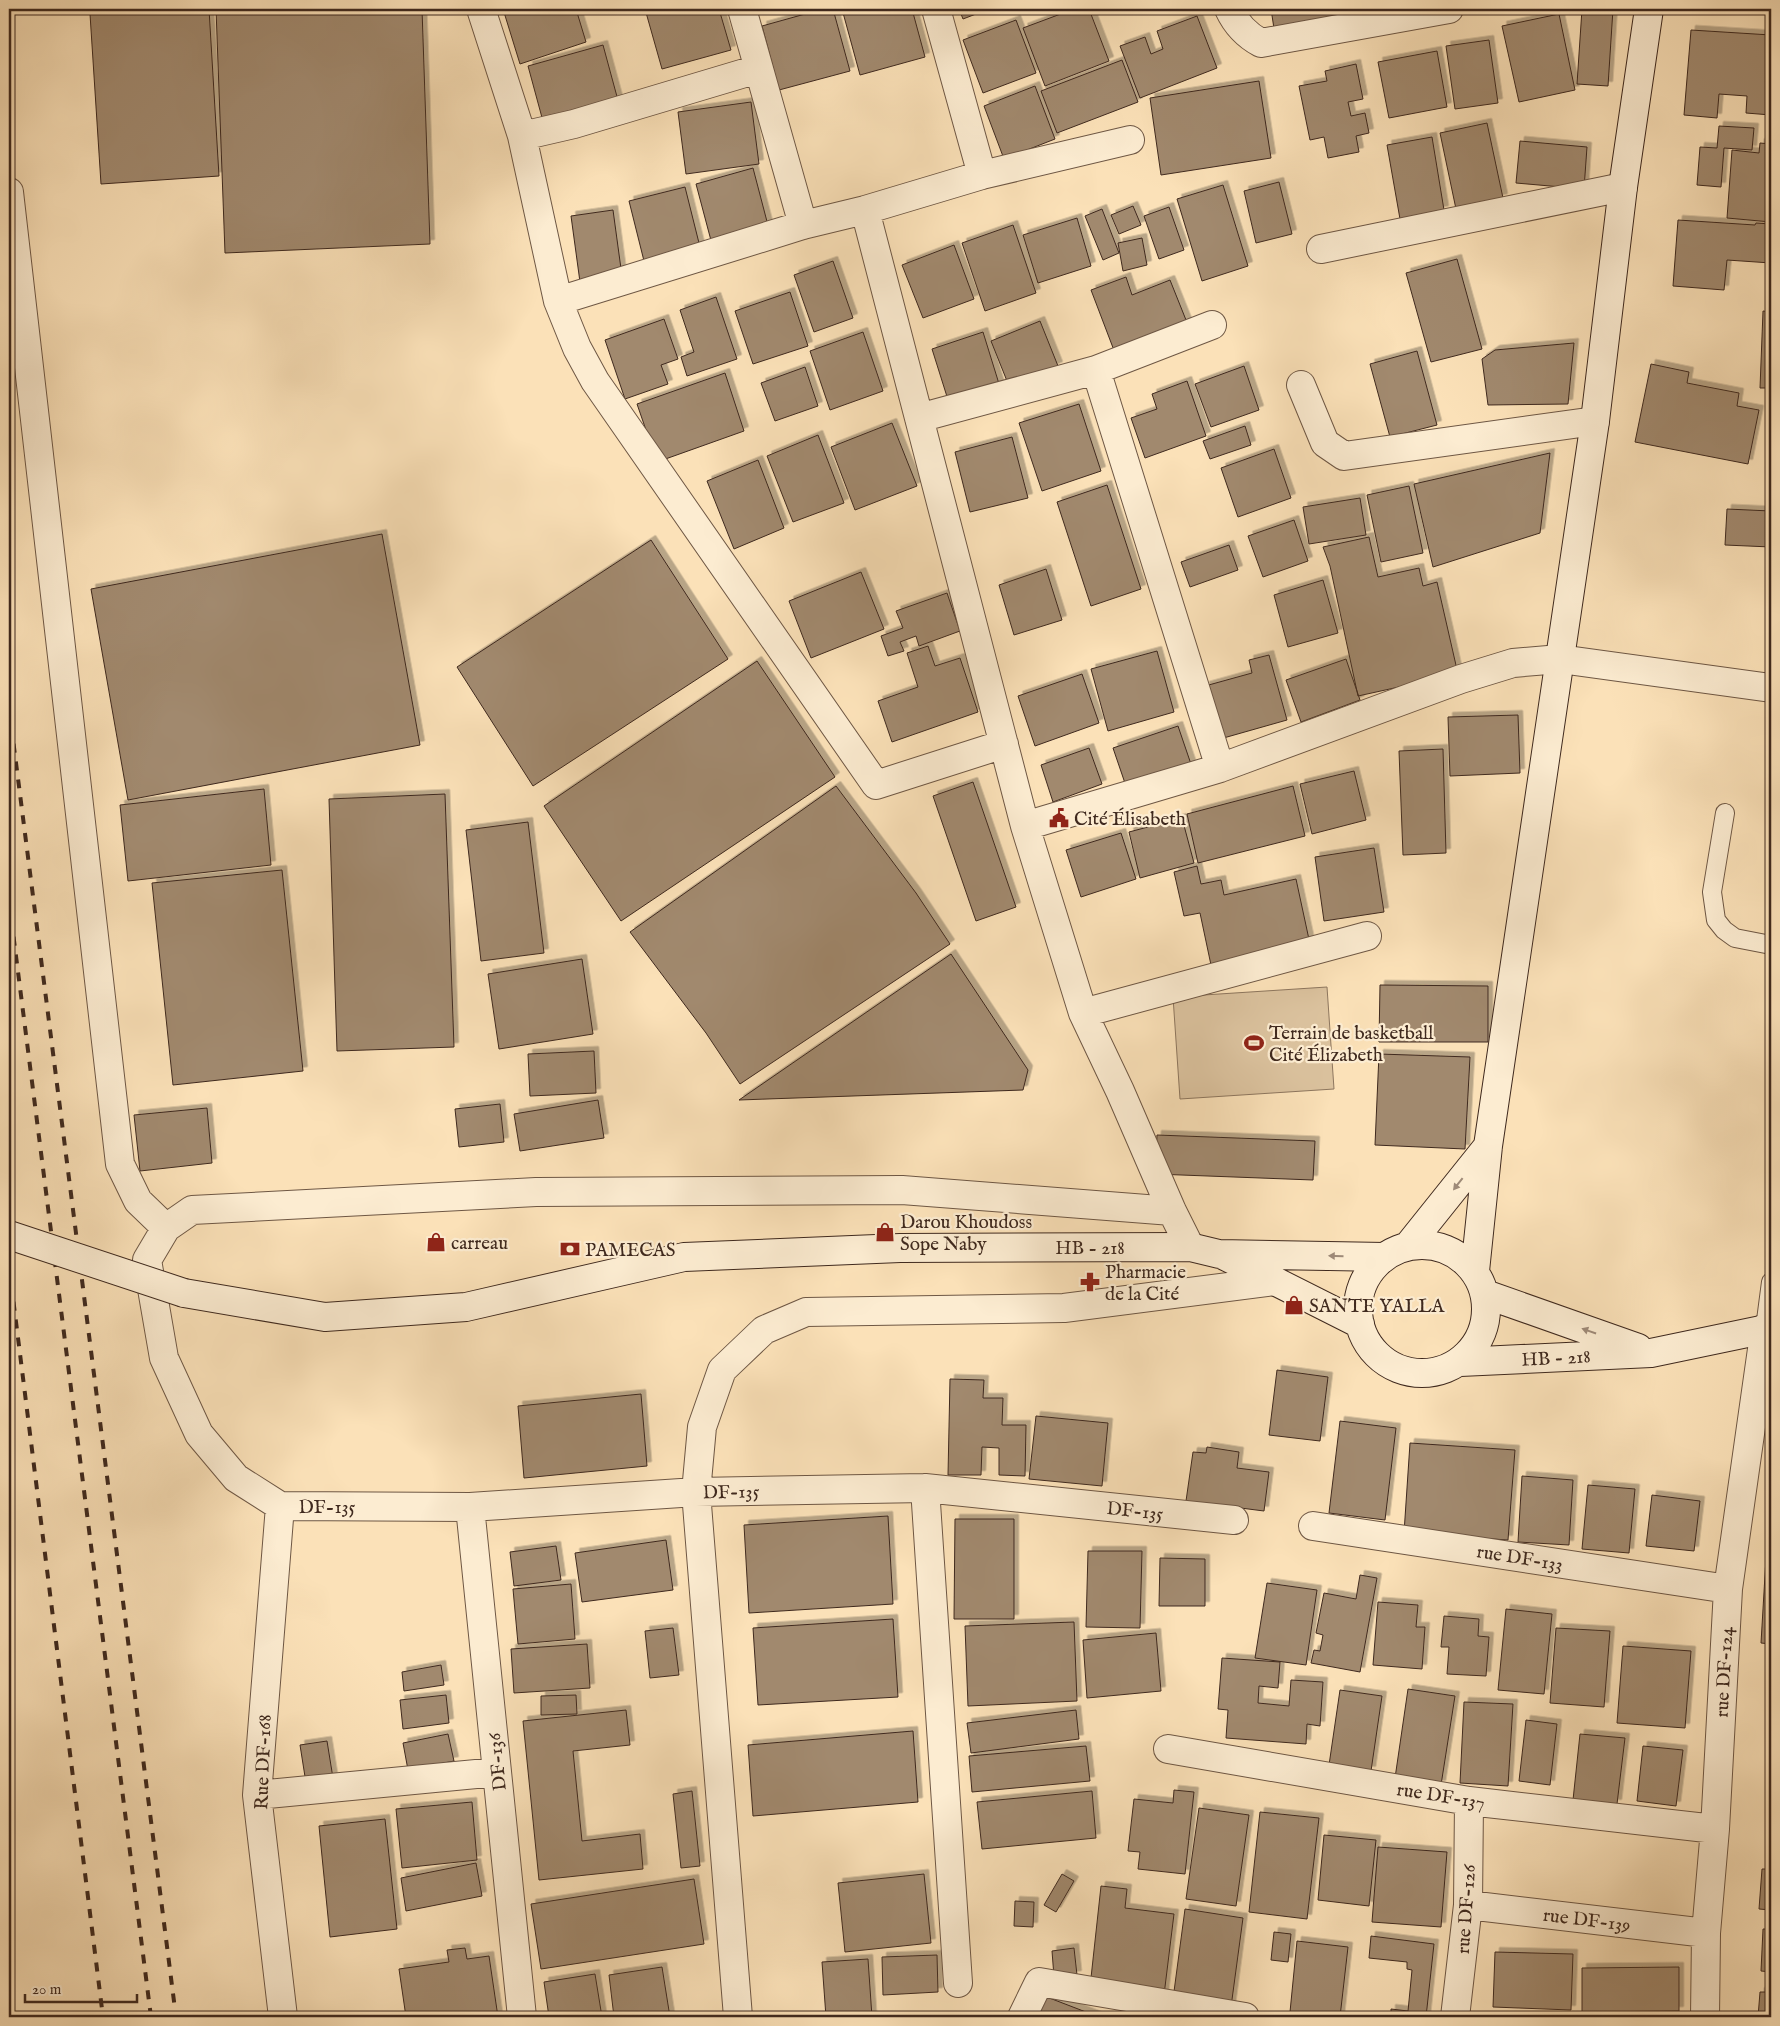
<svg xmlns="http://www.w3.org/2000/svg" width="1780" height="2026" font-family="'IM FELL English',serif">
<defs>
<filter id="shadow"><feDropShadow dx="4.5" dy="-4.5" stdDeviation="0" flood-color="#0004"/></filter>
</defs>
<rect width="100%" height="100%" fill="#fbe1b8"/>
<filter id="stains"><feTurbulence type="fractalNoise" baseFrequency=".004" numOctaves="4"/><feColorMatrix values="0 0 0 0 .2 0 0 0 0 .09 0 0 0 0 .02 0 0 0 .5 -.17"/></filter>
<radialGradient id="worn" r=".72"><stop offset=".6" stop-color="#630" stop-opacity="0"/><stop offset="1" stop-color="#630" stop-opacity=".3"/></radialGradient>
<path fill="#dbc29e" stroke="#8d765e" d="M1327,987l7,102 -154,10 -7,-102z"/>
<path fill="#a1896e" stroke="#3f291e" filter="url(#shadow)" d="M156,9h53l10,167 -118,8 -11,-170z
M216,9h206l8,235 -205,9z
M503,9h73l10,33 -66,22z
M645,9h74l12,41 -69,19z
M823,9h10l17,62 -71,19 -17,-64z
M842,9h70l13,48 -65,18z
M959,9h30l-26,10z
M1074,9h15l20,52 -64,25 -22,-58z
M1271,9h75l2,14 -73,12z
M1582,9h31l-5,77 -31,-2z
M1559,14l16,76 -56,12 -17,-76z
M1197,16l20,52 -77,30 -20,-52 25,-9 6,17 12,-5 -6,-18z
M1016,20l20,53 -53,20 -20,-53z
M1691,30l80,5v80l-25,-2 1,-17 -28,-2 -2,24 -33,-3z
M1489,40l9,63 -43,6 -9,-63z
M603,45l16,59 -75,21 -16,-59z
M1437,51l10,56 -58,11 -11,-56z
M1122,60l16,42 -81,31 -16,-42z
M1356,64l7,35 -15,3 3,14 14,-3 4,20 -13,3 3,16 -31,6 -4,-21 -14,3 -11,-54 28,-5 -2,-10z
M1259,81l12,77 -110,17 -11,-77z
M1035,86l20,53 -51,20 -20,-53z
M751,102l8,62 -73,10 -8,-62z
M1487,123l16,75 -47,11 -16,-76z
M1719,126l35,2 -2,22 -28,-2 -3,39 -24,-2 3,-38 17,1z
M1432,137l12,73 -44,9 -13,-74z
M1520,141l67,6 -3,42 -68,-6z
M1760,143l11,1v78l-44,-4 5,-68 27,3z
M753,168l17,65 -57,15 -17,-64z
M1279,182l13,52 -36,9 -12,-52z
M1223,185l25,81 -46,15 -25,-82z
M685,187l15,60 -56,14 -15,-60z
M1133,206l8,19 -22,9 -8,-19z
M1169,207l15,43 -25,9 -15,-43z
M1102,209l17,44 -16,7 -18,-44z
M613,210l9,66 -42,6 -9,-66z
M1077,218l14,48 -53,17 -15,-48z
M1678,220l77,5 1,-2 15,1v39l-44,-3 -3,30 -51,-4z
M1013,225l23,68 -51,18 -23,-68z
M1142,238l5,27 -24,6 -5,-28z
M954,245l20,54 -51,19 -21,-53z
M1457,259l25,90 -51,13 -25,-89z
M833,261l20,57 -39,14 -20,-57z
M1126,277l6,18 38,-15 18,45 -73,28 -24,-63z
M790,292l18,54 -55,18 -18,-53z
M716,297l21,62 -50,17 -6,-19 13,-5 -14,-42z
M1763,311l8,1v76h-11z
M664,319l14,40 -17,6 7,19 -43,15 -20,-59z
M1040,321l18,45 -49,20 -18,-45z
M863,332l20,59 -53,19 -20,-59z
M983,332l17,55 -51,16 -17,-54z
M1574,343l-6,61 -80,1 -6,-46 13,-9z
M1417,351l20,74 -47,12 -20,-73z
M1651,364l38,8 -2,11 52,10 -2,13 22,4 -11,54 -113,-22z
M1244,366l15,44 -48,17 -16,-43z
M805,367l13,39 -43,15 -14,-38z
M725,373l19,58 -87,31 -20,-58z
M1187,381l19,55 -61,22 -14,-40 26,-9 -5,-15z
M1079,404l22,67 -59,20 -23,-68z
M892,423l25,63 -62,24 -24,-63z
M1245,426l6,19 -41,14 -7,-18z
M818,435l26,68 -51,19 -26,-66z
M1012,437l16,61 -58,14 -15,-60z
M1274,449l17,49 -53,19 -17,-49z
M1550,453l-10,80 -107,34 -19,-83z
M758,460l26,68 -50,21 -27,-68z
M1107,485l34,104 -50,17 -34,-104z
M1409,486l14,67 -42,9 -14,-67z
M1360,498l6,37 -57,9 -6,-37z
M1727,509l44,2v36l-46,-2z
M1294,520l14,41 -45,16 -15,-41z
M382,534l38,211 -292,55 -37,-211z
M1369,537l9,40 41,-9 4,18 14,-4 21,92 -100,22 -28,-130 -7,-19z
M651,540l77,119 -195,127 -76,-119z
M1229,545l9,25 -48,17 -9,-25z
M1046,569l16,51 -48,15 -15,-50z
M861,572l23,57 -73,29 -22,-57z
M1323,580l15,53 -50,14 -14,-52z
M947,593l13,38 -41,15 -3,-10 -16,6 4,9 -16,5 -7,-20 22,-8 -7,-17z
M928,646l7,20 25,-8 18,54 -86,30 -14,-41 40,-14 -11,-34z
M1157,651l17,61 -66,19 -17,-62z
M1269,655l18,65 -67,19 -15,-53 47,-13 -3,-13z
M1346,659l14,41 -59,22 -15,-42z
M757,661l78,116 -214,144 -77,-115z
M1082,674l17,49 -64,23 -17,-50z
M1518,715l2,58 -70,3 -2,-59z
M1178,726l15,44 -65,22 -15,-44z
M1089,748l13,36 -49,18 -12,-37z
M1443,749l3,104 -43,2 -4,-104z
M1354,771l12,49 -54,14 -12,-50z
M973,782l43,125 -40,14 -43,-125z
M836,786l80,107 34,51 -210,140 -34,-51 -76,-101z
M1293,786l12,50 -107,27 -11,-49z
M264,789l7,76 -143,16 -8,-76z
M445,794l9,253 -117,4 -8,-252z
M1182,818l12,45 -54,15 -11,-46z
M528,822l16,131 -63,8 -15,-131z
M1121,833l15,46 -55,18 -15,-47z
M1374,848l10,64 -60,9 -9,-64z
M1197,866l4,18 20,-4 3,15 72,-16 14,65 -99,21 -11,-52 -16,3 -10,-44z
M282,870l21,201 -130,14 -21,-202z
M951,954l77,116 -5,20 -284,10z
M582,959l11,75 -94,15 -11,-75z
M1380,985l108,1v56h-109z
M594,1051l2,42 -66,3 -2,-42z
M1379,1054l91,3 -5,92 -90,-4z
M598,1100l6,38 -84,13 -6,-37z
M500,1104l4,38 -45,5 -4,-38z
M207,1108l5,55 -72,8 -6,-56z
M1157,1135l158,6 -2,39 -158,-6z
M1277,1370l51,7 -8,64 -51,-6z
M950,1379l34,1 -1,18h20l-1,27h24l-1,51 -26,-1v-27l-17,-1 -1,28h-33z
M641,1394l6,72 -123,12 -6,-72z
M1036,1416l72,7 -6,63 -73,-7z
M1340,1421l56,7 -11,92 -56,-7z
M1410,1443l105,7 -7,90 -104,-7z
M1207,1447l32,5 -2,16 32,4 -5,39 -78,-10 7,-49 13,1z
M1522,1476l51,4 -4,65 -51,-3z
M1588,1485l47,4 -6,64 -47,-4z
M1652,1495l48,6 -6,50 -48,-5z
M888,1516l5,88 -144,9 -5,-88z
M955,1519h59v100h-60z
M666,1540l7,50 -91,12 -7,-49z
M556,1546l5,34 -47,6 -4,-34z
M1088,1551h54l-2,77 -54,-1z
M1160,1558l45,1v47h-46z
M1766,1558l5,1v85l-10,-1z
M1360,1575l17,3 -17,94 -49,-9 3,-13 6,1 3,-16 -7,-2 8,-40 32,6z
M1267,1583l50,7 -11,75 -51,-7z
M571,1584l4,55 -57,5 -5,-55z
M1378,1602l40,3 -2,22h9l-3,42 -49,-4z
M1506,1609l46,5 -8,80 -46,-4z
M1444,1616l35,3 -1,17 11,1 -3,39 -39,-2 2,-27h-8z
M893,1619l5,78 -140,8 -5,-77z
M1074,1622l3,79 -109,5 -3,-80z
M673,1628l6,47 -29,3 -5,-47z
M1556,1628l54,3 -6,76 -54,-4z
M1156,1633l5,58 -74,7 -4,-58z
M587,1644l3,44 -76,5 -3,-44z
M1623,1646l68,5 -6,77 -68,-5z
M1222,1658l58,4 -2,26 -19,-2 -1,17 31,3 2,-26 32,2 -3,44 -13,-2 -1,20 -80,-6 2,-28 -10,-1z
M441,1665l3,20 -40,6 -2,-19z
M1408,1689l47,7 -14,89 -46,-7z
M1340,1690l42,6 -11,75 -42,-6z
M446,1695l3,28 -46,6 -3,-29z
M576,1695l1,19 -36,1v-19z
M1464,1702l49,2 -5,82 -48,-3z
M626,1710l4,35 -57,6 9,90 58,-7 3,35 -104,11 -16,-159z
M1076,1710l3,29 -108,14 -4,-30z
M1526,1720l31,4 -7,61 -31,-4z
M913,1731l5,71 -165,14 -5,-71z
M448,1734l6,27 -46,9 -5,-27z
M1580,1734l45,4 -8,66 -44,-4z
M327,1741l6,37 -27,5 -6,-38z
M1086,1746l4,35 -118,11 -3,-36z
M1643,1746l40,4 -7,56 -39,-5z
M1174,1790l20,2 -9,82 -47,-5 2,-17 -12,-1 6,-52 39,4z
M692,1791l8,75 -19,2 -8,-74z
M1092,1791l4,47 -114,11 -5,-47z
M472,1802l5,58 -75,8 -6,-59z
M1199,1808l50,7 -13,91 -50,-7z
M1768,1809h3v32h-4z
M1260,1812l59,6 -12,101 -58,-7z
M385,1819l12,110 -67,8 -11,-111z
M1324,1835l52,5 -7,66 -51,-6z
M1378,1847l69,5 -6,75 -69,-5z
M476,1863l6,33 -76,15 -5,-33z
M1762,1869h9v41l-12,-1z
M924,1874l7,69 -86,9 -7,-69z
M1062,1874l12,7 -18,31 -12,-7z
M694,1879l10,65 -163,25 -10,-65z
M1101,1886l26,3 -2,19 49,6 -10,81 -74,-8z
M1015,1901l19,1 -1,25 -19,-1z
M1185,1909l58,9 -12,89 -58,-8z
M1763,1929h8v43l-10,-1z
M1274,1932l17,2 -3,28 -17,-2z
M1371,1936l63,8 -8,73h-35v-8l17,2 4,-41 -5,-1v-7l-38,-4z
M1297,1941l51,6 -8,70 -50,-5z
M465,1948l2,11 22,-3 9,61h-92l-7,-48 50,-7 -2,-12z
M1074,1948l3,27 -23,2 -2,-26z
M1495,1952l78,2 -2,56 -78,-3z
M937,1955l1,37 -55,3 -1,-38z
M868,1959l4,58h-46l-4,-55z
M662,1967l8,50h-56l-5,-42z
M1679,1967v44l-97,1v-44z
M595,1974l7,43h-53l-5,-35z
M1760,1992h11v25h-13z
M1039,1994l60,23h-69z"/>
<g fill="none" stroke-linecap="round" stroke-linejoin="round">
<defs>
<path id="lane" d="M1725,813l-13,79 4,28 8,10 11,8 36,7
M1765,1328l6,-46"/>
<path id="street" d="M481,9l41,127 36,165 19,47 18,33 281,404 128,-41
M742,9l61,216
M936,9l46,166
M1229,9c7,15 17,26 32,34l188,-34
M522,136l52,-12 184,-55
M9,192l111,972 18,37 28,27
M865,210l160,616 58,187 37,78 52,120 18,36
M1321,249l302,-62
M558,301l245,-76 62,-15 117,-35 148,-35
M1096,370l124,398
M1301,385l24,58 19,13 251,-35
M919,418l177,-48 116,-45
M1025,826l195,-58 241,-89 52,-16 47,-4 211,29
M1083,1013l284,-77
M1172,1211l-270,-21 -366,2 -344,18 -26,18 -19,32 17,98 35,76 37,44 44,28 190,1 226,-15 229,-4 309,32
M925,1488l33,495
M280,1506l-23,289 26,222
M470,1507l52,510
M1313,1526l415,63
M1168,1749l301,52 246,28
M257,1795l240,-23
M1468,1905l238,28
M738,2017l-42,-525 6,-65 20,-57 42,-40 42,-18 258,-4 211,-27
M1022,2017l17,-35 206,35
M1455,2017l13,-112 1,-104
M1705,2017l1,-84 9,-104 13,-240 37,-261"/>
<path id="secondary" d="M1358 1309a64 64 0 1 1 128 0a64 64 0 1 1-128 0Z
M1408,1246l80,-100
M1225,1256l135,68
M1475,1271l13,-125 107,-725 28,-234 26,-178
M184,1293l141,24 141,-10 218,-50 216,-9 290,-1 29,7 166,3
M1485,1294l153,54
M1460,1362l191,-9 120,-25"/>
</defs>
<use href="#lane" stroke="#6e5744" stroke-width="20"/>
<use href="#street" stroke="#6e5744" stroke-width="30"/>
<use href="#secondary" stroke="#3f291e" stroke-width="30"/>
<use href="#lane" stroke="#fcecd1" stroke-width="18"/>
<use href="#street" stroke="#fcecd1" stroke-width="28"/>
<use href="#secondary" stroke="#fcecd1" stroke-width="28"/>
<path stroke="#3f291e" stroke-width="4" stroke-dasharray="9 9" stroke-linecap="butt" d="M9,708l167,1309
M9,901l142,1116
M9,1266l94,751"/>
<defs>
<path id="secondary-bridge" d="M9,1235l175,58"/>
</defs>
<use href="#secondary-bridge" stroke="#3f291e" stroke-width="30" stroke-linecap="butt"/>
<use href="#secondary-bridge" stroke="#fcecd1" stroke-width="28"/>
</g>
<defs><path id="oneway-solid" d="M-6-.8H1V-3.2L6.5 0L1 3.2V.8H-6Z" transform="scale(1.25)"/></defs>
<g fill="#9e8a78">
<use href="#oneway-solid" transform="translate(1458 1184) rotate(128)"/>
<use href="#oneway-solid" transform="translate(1336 1256) rotate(-179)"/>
<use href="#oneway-solid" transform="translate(1589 1331) rotate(-161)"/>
</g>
<defs>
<symbol id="civic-bare" viewBox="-9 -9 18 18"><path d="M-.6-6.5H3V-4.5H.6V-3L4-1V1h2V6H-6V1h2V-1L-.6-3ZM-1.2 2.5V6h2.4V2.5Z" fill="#8f2418" stroke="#fcecd1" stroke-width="2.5" paint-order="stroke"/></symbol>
<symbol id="stadium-bare" viewBox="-9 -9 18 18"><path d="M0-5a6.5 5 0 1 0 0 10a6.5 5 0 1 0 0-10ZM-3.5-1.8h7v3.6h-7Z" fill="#8f2418" stroke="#fcecd1" stroke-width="2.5" paint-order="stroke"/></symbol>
<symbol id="shop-bare" viewBox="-9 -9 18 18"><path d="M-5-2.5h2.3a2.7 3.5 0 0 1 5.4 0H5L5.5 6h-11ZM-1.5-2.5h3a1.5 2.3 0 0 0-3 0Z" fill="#8f2418" stroke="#fcecd1" stroke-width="2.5" paint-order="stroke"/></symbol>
<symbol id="bank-bare" viewBox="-9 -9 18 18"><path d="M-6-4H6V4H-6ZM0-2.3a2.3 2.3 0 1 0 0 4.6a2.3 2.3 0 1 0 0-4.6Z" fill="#8f2418" stroke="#fcecd1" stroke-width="2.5" paint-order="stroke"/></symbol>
<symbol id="pharmacy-bare" viewBox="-9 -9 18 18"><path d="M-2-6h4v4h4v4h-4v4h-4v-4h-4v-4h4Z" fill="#8f2418" stroke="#fcecd1" stroke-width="2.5" paint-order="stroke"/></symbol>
</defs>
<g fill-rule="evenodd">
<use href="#civic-bare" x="1045" y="804" width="28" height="28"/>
<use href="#stadium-bare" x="1240" y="1029" width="28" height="28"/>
<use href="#shop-bare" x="871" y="1218" width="28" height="28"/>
<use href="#shop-bare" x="422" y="1228" width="28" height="28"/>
<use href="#bank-bare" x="556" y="1235" width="28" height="28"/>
<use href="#pharmacy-bare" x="1076" y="1268" width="28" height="28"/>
<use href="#shop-bare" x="1280" y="1291" width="28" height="28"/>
</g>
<g text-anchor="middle" stroke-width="4.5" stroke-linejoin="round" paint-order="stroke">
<g font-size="19" fill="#3f291e" stroke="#fcecd1" text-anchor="start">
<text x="1074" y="825">Cité Élisabeth</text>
<text x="1269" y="1039">Terrain de basketball<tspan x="1269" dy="22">Cité Élizabeth</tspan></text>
<text x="900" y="1228">Darou Khoudoss<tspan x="900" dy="22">Sope Naby</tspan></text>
<text x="451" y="1249">carreau</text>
<text x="585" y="1256">PAMECAS</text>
<text x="1105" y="1278">Pharmacie<tspan x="1105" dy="22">de la Cité</tspan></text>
<text x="1309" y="1312">SANTE YALLA</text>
</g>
<g font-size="19" fill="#3f291e" stroke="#fcecd1">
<text x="1090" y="1254">HB - 218</text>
<text transform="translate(1556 1357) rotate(-3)" y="7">HB - 218</text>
<text transform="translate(731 1491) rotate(-1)" y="7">DF-135</text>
<text x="327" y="1513">DF-135</text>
<text transform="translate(1135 1510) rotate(6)" y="7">DF-135</text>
<text transform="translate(1520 1557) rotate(9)" y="7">rue DF-133</text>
<text transform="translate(1723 1672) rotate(-87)" y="7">rue DF-124</text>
<text transform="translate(262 1762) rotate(-88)" y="7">Rue DF-168</text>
<text transform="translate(496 1762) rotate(-96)" y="7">DF-136</text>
<text transform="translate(1441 1795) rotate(9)" y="7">rue DF-137</text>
<text transform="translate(1465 1909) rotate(-86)" y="7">rue DF-126</text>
<text transform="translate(1587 1919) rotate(7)" y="7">rue DF-139</text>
</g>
</g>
<rect width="1780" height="2026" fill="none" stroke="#fbe1b8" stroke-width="30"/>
<rect x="10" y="10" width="1760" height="2006" fill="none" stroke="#3f291e" stroke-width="2.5"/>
<rect x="15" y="15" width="1750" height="1996" fill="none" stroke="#3f291e"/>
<path d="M25 1994v8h112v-8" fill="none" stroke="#3f291e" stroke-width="2.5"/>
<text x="32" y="1994" font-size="15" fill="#3f291e" stroke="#fcecd1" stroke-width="4" paint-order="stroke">20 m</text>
<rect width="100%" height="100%" filter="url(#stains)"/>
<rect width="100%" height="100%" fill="url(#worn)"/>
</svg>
